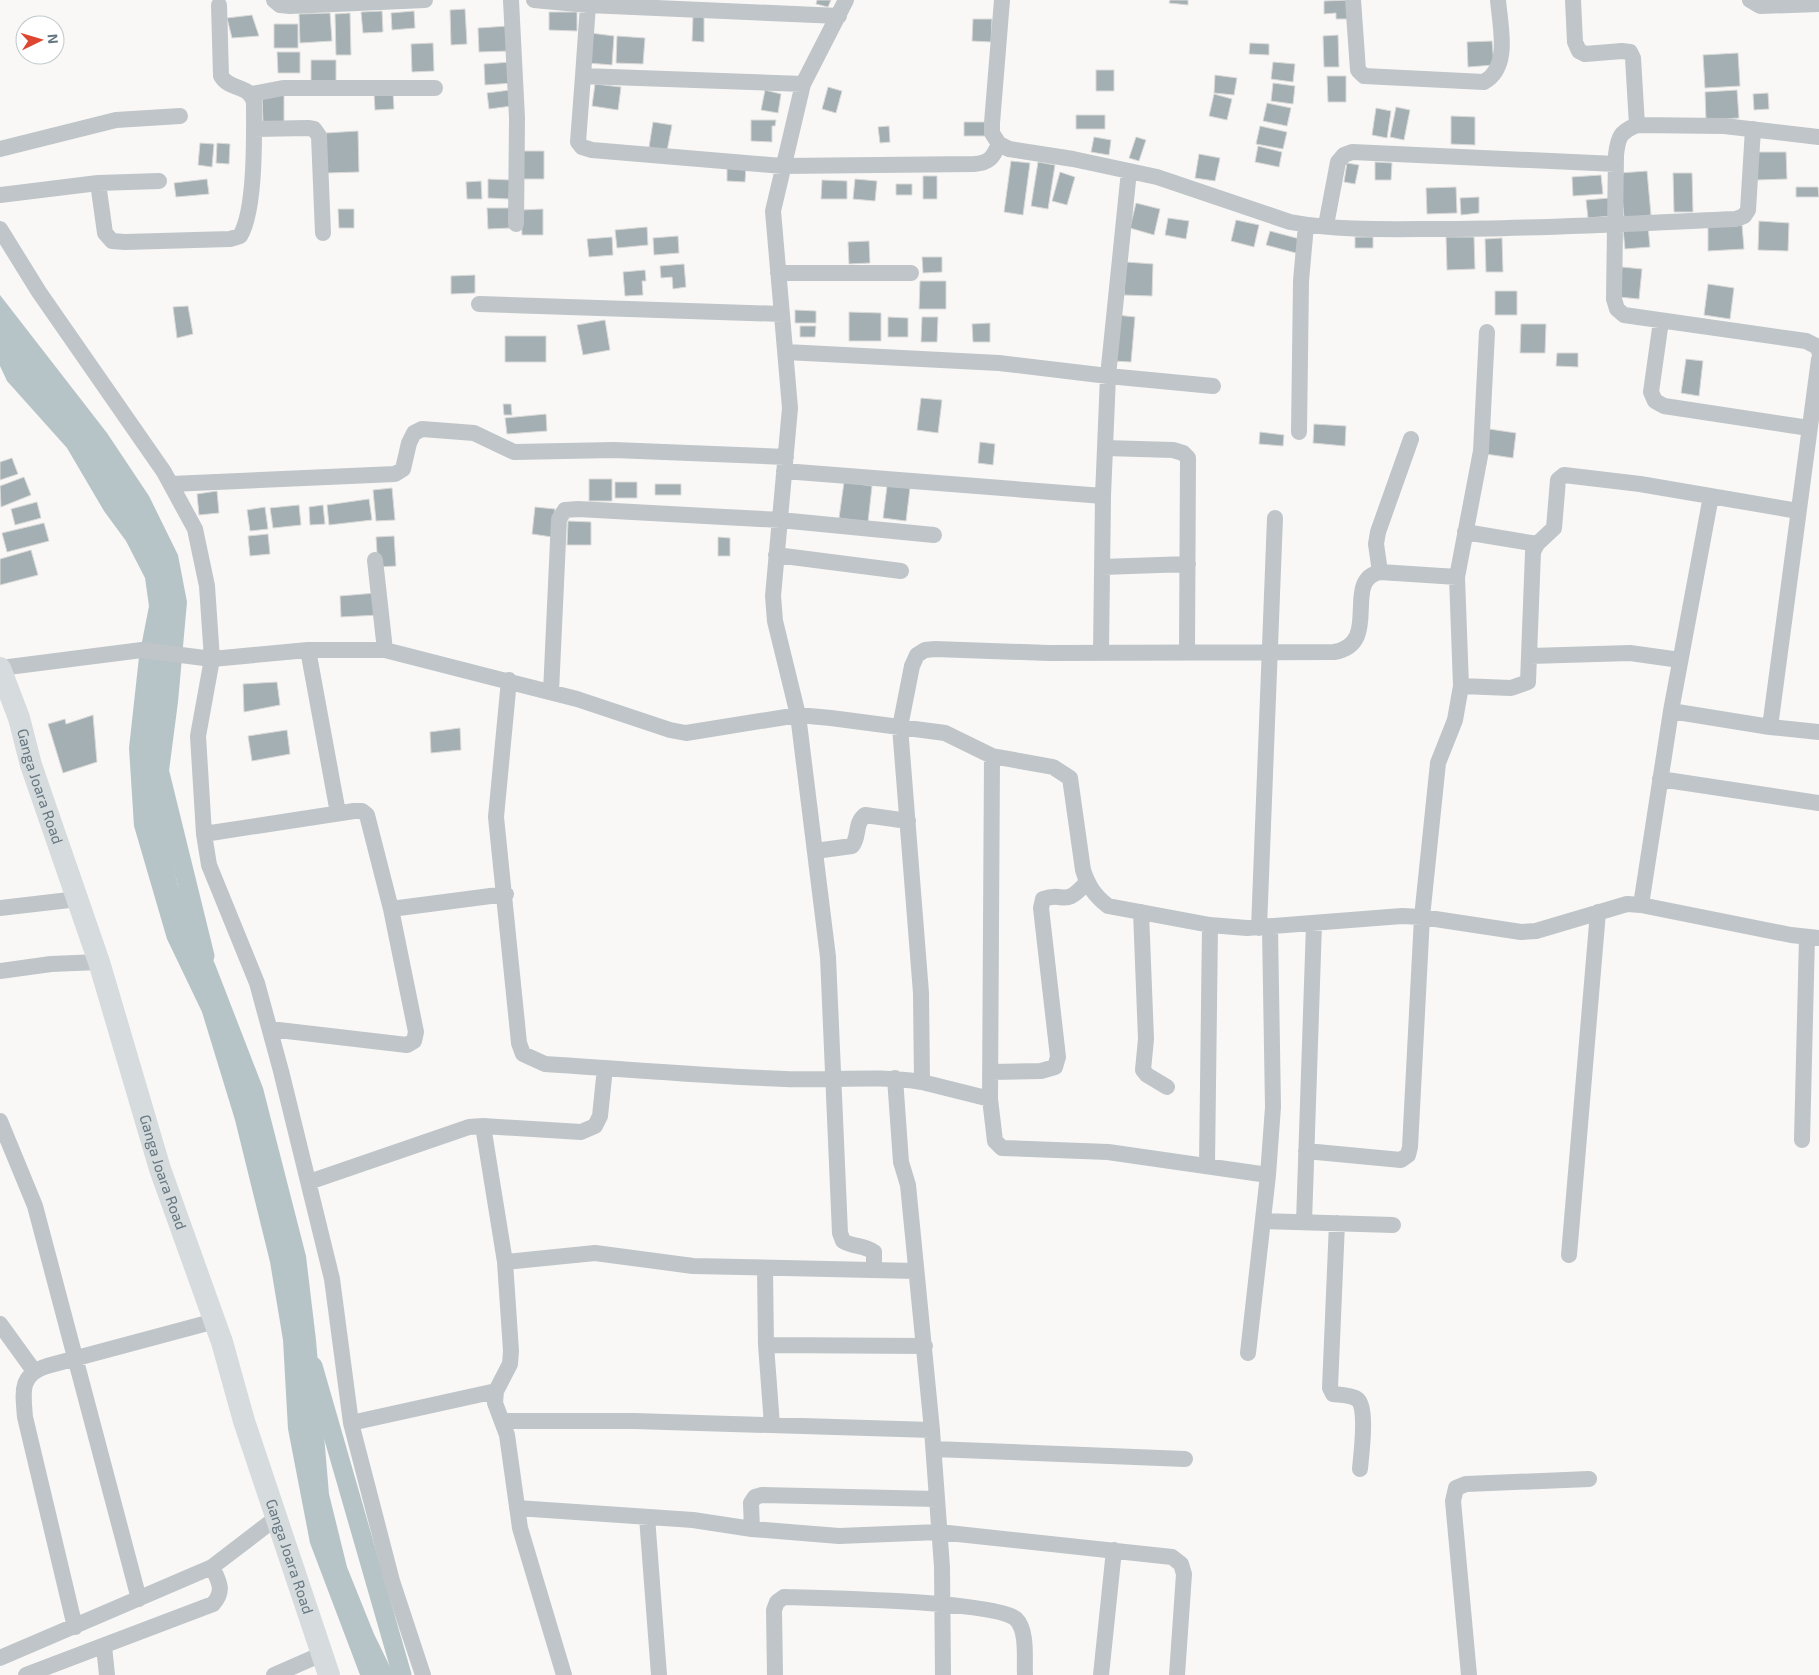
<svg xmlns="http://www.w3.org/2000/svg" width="1819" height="1675" font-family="'Exo 2',sans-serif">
<rect width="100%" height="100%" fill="#f9f8f6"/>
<path fill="#b7c4c7" d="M0,295l107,138 42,63 29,59 9,47 -9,100 -15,115 15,69 37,78 48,124 43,168 10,84 13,154 18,73 27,67 20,41h-34l-50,-132 -22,-114 -5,-89 -13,-78 -35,-142 -33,-108 -35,-73 -33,-113 -5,-78 10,-91 10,-51 -4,-28 -19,-37 -22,-30 -37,-63 -60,-67 -7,-15z"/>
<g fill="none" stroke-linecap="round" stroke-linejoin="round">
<path stroke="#b7c4c7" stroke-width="19" d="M160,773l45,183
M313,1366l89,309"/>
</g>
<path fill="#a4afb3" stroke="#dadad8" d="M817,0h14l-3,7 -12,-3z
M1170,0h18v5l-19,-2z
M1349,0l1,19h-14v-6l-12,1v-13z
M465,9l2,35 -16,1 -1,-35z
M382,11l1,21 -20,1 -2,-21z
M414,11l1,17 -23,2 -1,-17z
M549,12h28v19l-28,-1z
M330,13l2,28 -32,2 -1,-29z
M350,13l1,42h-15l-1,-41z
M252,15l7,21 -27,2 -5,-20z
M693,17h11v25l-12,-1z
M973,19h19l-1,23 -19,-1z
M274,24h24v24h-24z
M508,26l1,25 -30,1 -1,-24z
M591,33l23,3 -2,29 -24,-2z
M1338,35l1,32h-15l-1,-31z
M617,36l28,2 -2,26 -27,-1z
M1492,41l2,24 -26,2 -1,-25z
M433,43l1,28 -22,1 -1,-28z
M1250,43l19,1v11l-20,-1z
M277,52h23v21h-22z
M1738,53l2,33 -35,2 -2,-33z
M311,60h25v23l-25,1z
M511,62l2,21 -28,2 -1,-21z
M1273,62l22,2 -2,18 -22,-3z
M1096,70h18v21h-18z
M1215,75l22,3 -3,17 -20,-2z
M1327,76h19v26h-18z
M1273,83l22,3 -2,18 -22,-3z
M595,84l26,3 -3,23 -26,-4z
M828,87l14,4 -6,22 -14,-4z
M510,90l2,16 -23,3 -2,-16z
M765,90l16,4 -3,19 -17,-3z
M1737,90l2,28 -33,2 -1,-28z
M374,93h19l1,16 -19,1z
M1768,93l1,16 -15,1 -1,-16z
M1214,94l18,5 -5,21 -18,-4z
M262,95h22v29h-21z
M1267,103l24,5 -4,18 -24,-5z
M1396,107l14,3 -6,30 -14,-3z
M1376,108l15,3 -4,27 -15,-3z
M1076,115h29v14h-29z
M1451,116l24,1v28l-24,-1z
M751,120h25l-1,6h-3v16l-21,-1z
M653,122l19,3 -5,26 -18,-4z
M964,122h24v14h-24z
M889,126l1,16 -10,1 -2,-16z
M1260,126l27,6 -4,17 -27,-5z
M358,131l1,41 -32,1 -1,-40z
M1094,137l17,3 -2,15 -18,-3z
M1136,137l10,3 -7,21 -10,-3z
M200,143l14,1 -2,23 -14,-2z
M217,143l13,1 -1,20 -13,-1z
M1258,146l24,6 -3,15 -24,-5z
M521,151h23v28h-23z
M1756,152h30l1,27 -31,1z
M1199,154l21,4 -5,23 -20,-3z
M1011,161l19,2 -7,52 -19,-3z
M1038,162l17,3 -7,44 -17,-3z
M1375,162l17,1 -1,17h-16z
M1347,163l12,2 -4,19 -11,-2z
M727,166h19l-1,16 -18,-1z
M1647,171l4,44 -27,3 -4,-45z
M1060,172l15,5 -8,28 -15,-4z
M1673,173h19l1,39h-19z
M1601,175l2,19 -30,2 -1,-19z
M923,176h14v23h-14z
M207,179l2,15 -33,3 -2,-14z
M488,179l22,1 -1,19 -21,-1z
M855,179l22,2 -2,20 -22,-2z
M822,180l25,1v18h-26z
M481,181l1,18h-15l-1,-17z
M896,184h16v11h-16z
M1456,187l1,26 -30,1 -1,-26z
M1796,187h22l1,10h-23z
M1479,197v16l-18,2 -1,-17z
M1610,198l2,18 -24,2 -2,-18z
M1136,203l24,6 -6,26 -24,-7z
M487,208h24v20l-23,1z
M338,209h16v19h-15z
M543,209v26h-21l-1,-25z
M1168,218l21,3 -3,18 -21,-4z
M1236,220l23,5 -5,22 -23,-6z
M1759,221l30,2 -1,28 -30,-1z
M1742,225l2,24 -36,2v-25z
M1648,226l2,21 -25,2 -2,-20z
M647,227l1,18 -31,3 -2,-18z
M1270,231l30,8 -4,14 -30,-8z
M678,236l1,17 -25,2 -1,-17z
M612,237l1,18 -24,2 -2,-18z
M1355,237h18v11h-18z
M1446,237h28l1,32 -28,1z
M1502,238l1,34h-17l-1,-33z
M869,241l1,22 -21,1 -1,-22z
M922,257h20v15l-19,1z
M1126,262l27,2 -1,32 -28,-1z
M684,264l2,23 -13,2 -1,-12 -11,1 -1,-12z
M1622,267l20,2 -3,30 -20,-2z
M645,270l1,11h-4l1,14 -18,1 -2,-24z
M475,275v18l-24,1v-18z
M920,281h26v28h-27z
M1708,284l26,4 -4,31 -26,-4z
M1495,291h22v24h-22z
M188,306l5,28 -16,4 -4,-31z
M795,310l21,1v12h-21z
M849,312l32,1v28h-32z
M1117,315l18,2 -4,45 -17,-1z
M888,317l20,1v19h-20z
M922,317h16l-1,25h-16z
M605,320l5,30 -27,5 -6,-30z
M990,323v19h-17l-1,-18z
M1521,324h25l-1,29h-25z
M800,326h16l-1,11h-15z
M505,336h41v26h-41z
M1557,353h21v14l-22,-1z
M1686,359l17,2 -4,35 -18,-3z
M921,398l21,2 -4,33 -21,-3z
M503,404h8l1,11h-8z
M546,414l1,17 -40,3 -2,-16z
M1314,424l32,2 -1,20 -32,-3z
M1489,429l27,4 -3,25 -27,-4z
M1260,432l24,3 -1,11 -24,-2z
M980,442l15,2 -2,21 -15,-2z
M12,458l6,16 -18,6v-18z
M24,477l7,18 -30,12 -1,-21z
M589,479h23v22h-23z
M615,482h22v16h-22z
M844,482l28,4 -4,36 -29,-4z
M655,484h26v11h-26z
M887,486l23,2 -4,33 -23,-3z
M392,488l3,32 -19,1 -3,-31z
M217,491l2,22 -20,2 -2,-21z
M369,499l3,21 -43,5 -2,-20z
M37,502l4,16 -26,7 -4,-16z
M299,505l2,20 -28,3 -3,-20z
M323,505l2,19 -15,1 -1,-18z
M265,507l3,22 -18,2 -3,-21z
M535,507l20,2 -3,28 -20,-3z
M568,521l23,1v23h-24z
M44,523l5,18 -42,11 -5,-19z
M268,534l2,20 -20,2 -2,-20z
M394,536l2,30 -18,1 -2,-30z
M718,537l12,1v18h-12z
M31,550l7,25 -38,10v-26z
M376,593l2,22 -37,2 -1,-21z
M277,682l3,23 -36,7 -1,-28z
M93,715l4,47 -34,11 -15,-49 17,-5 1,5z
M460,728l1,22 -30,3 -1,-21z
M287,730l3,24 -38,7 -4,-25z"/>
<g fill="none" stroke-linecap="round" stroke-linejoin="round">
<path stroke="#bfc5c8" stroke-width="16" d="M274,0l6,5 10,1 135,-6
M511,0l6,118 -1,106
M534,0l54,5 251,11
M846,0l-43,84 -30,127 17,197 -17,188 2,25 23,94 30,242 12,276 3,8c10,6 21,4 31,11v18
M1002,0l-10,123v10l7,11 10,5 64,10 84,18 133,45c49,9 102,7 151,7 99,0 197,-6 295,-10l8,-3 4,-6 5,-81
M1353,0l5,70 6,6 120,6c27,-15 16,-56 14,-82
M1573,0l2,42 4,9 6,3 37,-3 8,1 3,6 4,67
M1750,0l10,6 59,-2
M588,5l-5,71 220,8
M583,76l-5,66 4,5 10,3 190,16 192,-2c16,-1 19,-7 25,-20
M252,94l31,-6h152
M254,129l54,-1 6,1 5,7 4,97
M1819,137l-95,-11 -87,-1c-17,7 -19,12 -21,30l-2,144 3,10 7,6 182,26 10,5 3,5
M0,149l116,-29 64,-4
M98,183l7,50 7,8 13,1 105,-3 10,-3c16,-26 14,-102 14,-134 -5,-18 -24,-11 -33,-26l-2,-71
M0,195l98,-12 61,-2
M1326,225l12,-63 6,-7 8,-3 264,12
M0,229l39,63 125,180 31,57 12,57 5,73 -70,-9 -142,18
M778,273h133
M479,304l303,10
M1661,321l-10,71 4,9 9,5 145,22
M786,352l213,11 109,13 105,10
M1299,432l2,-151 5,-56
M1105,448l68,2 10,3 5,5 -1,194
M784,471l319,25
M171,484l224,-10 8,-5 6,-26 5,-10 8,-4 52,4 40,19 100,-2 172,7
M1465,532l72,12
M776,555l125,16
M375,560l10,90
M1102,567l86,-3
M1380,572l-4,-28 2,-12 33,-93
M308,650l30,163
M1101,652l2,-156 5,-120 21,-205
M1530,656l100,-3 50,7
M509,680l-13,137 23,226 4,11 22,10c80,5 160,12 240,15 46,2 92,-4 137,3
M1461,686l50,2 17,-6 5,-130 4,-8 17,-16 4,-48 6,-5 76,9 158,27
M551,692l8,-173 6,-9 13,-1 202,11 154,15
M1671,711l99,16 49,5
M1770,727l49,-368
M1660,779l159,24
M204,834l150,-23h8l5,4 24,94 25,123 -2,9 -7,4 -137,-16
M815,851l37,-5c8,-10 2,-22 13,-31l43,6
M1641,905l30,-194 40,-215
M0,908l78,-9
M391,909l115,-15
M1141,912l5,127 -3,31 4,5 20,12
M1259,928l16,-410
M1270,928l3,179 -5,68 -160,-23 -106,-4 -7,-7 -5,-42 -68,-17 -1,-89 -21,-266 12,-61 5,-11 8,-5 10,-1 114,4 285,-1c49,-8 7,-72 46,-80l77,5
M0,971l51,-7 48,-2
M990,1072l51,-1 14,-4 3,-10 -17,-149 2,-9c23,-8 20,10 44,-17
M895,1078l6,84 7,23 24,245 10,137 1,108
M990,1099l2,-343
M0,1121l35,85 104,393
M483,1126l22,136 6,89 -1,13 -14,27 -1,12 12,32 13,93 44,147
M1802,1140l5,-203
M1306,1151l95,9 7,-5 2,-8 12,-230 16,-154 17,-43 6,-34 -4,-109 24,-126 6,-119
M1207,1166l3,-241
M309,1182l160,-55 14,-1 98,6 14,-6 5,-10 5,-48
M1263,1221l130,4
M1304,1222l10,-298
M1337,1223l-7,165 3,6c8,1 18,1 24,5 11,6 4,57 3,70
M1569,1255l29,-343
M505,1262l90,-9 98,13 223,5
M765,1268l1,77 6,80
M0,1324l34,47
M766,1345l159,1
M1248,1353l20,-178
M503,1421h131l298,9
M351,1423l145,-32
M934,1449l251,10
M517,1508l176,12 59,9 87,7 100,-4 233,25 9,7 3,10 -7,101
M647,1517l12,158
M752,1529l-1,-26 4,-6 7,-2 175,4
M75,1627l-50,-210c-2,-25 -6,-42 22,-51l168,-45
M104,1646l3,29
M0,1658l212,-91 64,-49
M26,1675l187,-71c12,-13 6,-23 -1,-37
M274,1675l48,-21
M423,1675l-31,-94 -41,-158 -19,-144 -51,-208 -24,-88 -48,-118 -5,-31 -6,-98 14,-77 96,-9h77l192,49 93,31 16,3 112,-18 33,3 114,15 47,23 61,11 17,11 13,92c5,16 12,26 25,36l102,19 37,3 155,-12 20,1 99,15 15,-1 91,-27 14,1 150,30 28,3
M775,1675l-1,-65 3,-8 7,-5c36,1 211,4 232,22 12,12 8,41 9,56
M1101,1675l13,-125
M1469,1675l-16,-174 3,-13 10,-4 123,-5"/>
<path stroke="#d6dbde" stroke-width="22" id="s1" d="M0,668l19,50 12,47 68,197 61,207 62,173 22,79 85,254"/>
</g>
<g text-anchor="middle" stroke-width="5" stroke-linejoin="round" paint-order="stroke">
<g font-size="15" fill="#657780" stroke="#fff">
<text dy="5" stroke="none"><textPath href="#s1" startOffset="125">Ganga Joara Road</textPath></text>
<text dy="5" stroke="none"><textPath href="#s1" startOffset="530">Ganga Joara Road</textPath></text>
<text dy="5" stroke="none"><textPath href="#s1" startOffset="935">Ganga Joara Road</textPath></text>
</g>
</g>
<g transform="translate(40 40) rotate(85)"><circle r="24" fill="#ffffff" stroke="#c1c9cc"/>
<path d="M0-4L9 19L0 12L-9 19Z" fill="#dd4732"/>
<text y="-8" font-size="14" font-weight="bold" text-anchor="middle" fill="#657780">N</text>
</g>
</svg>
